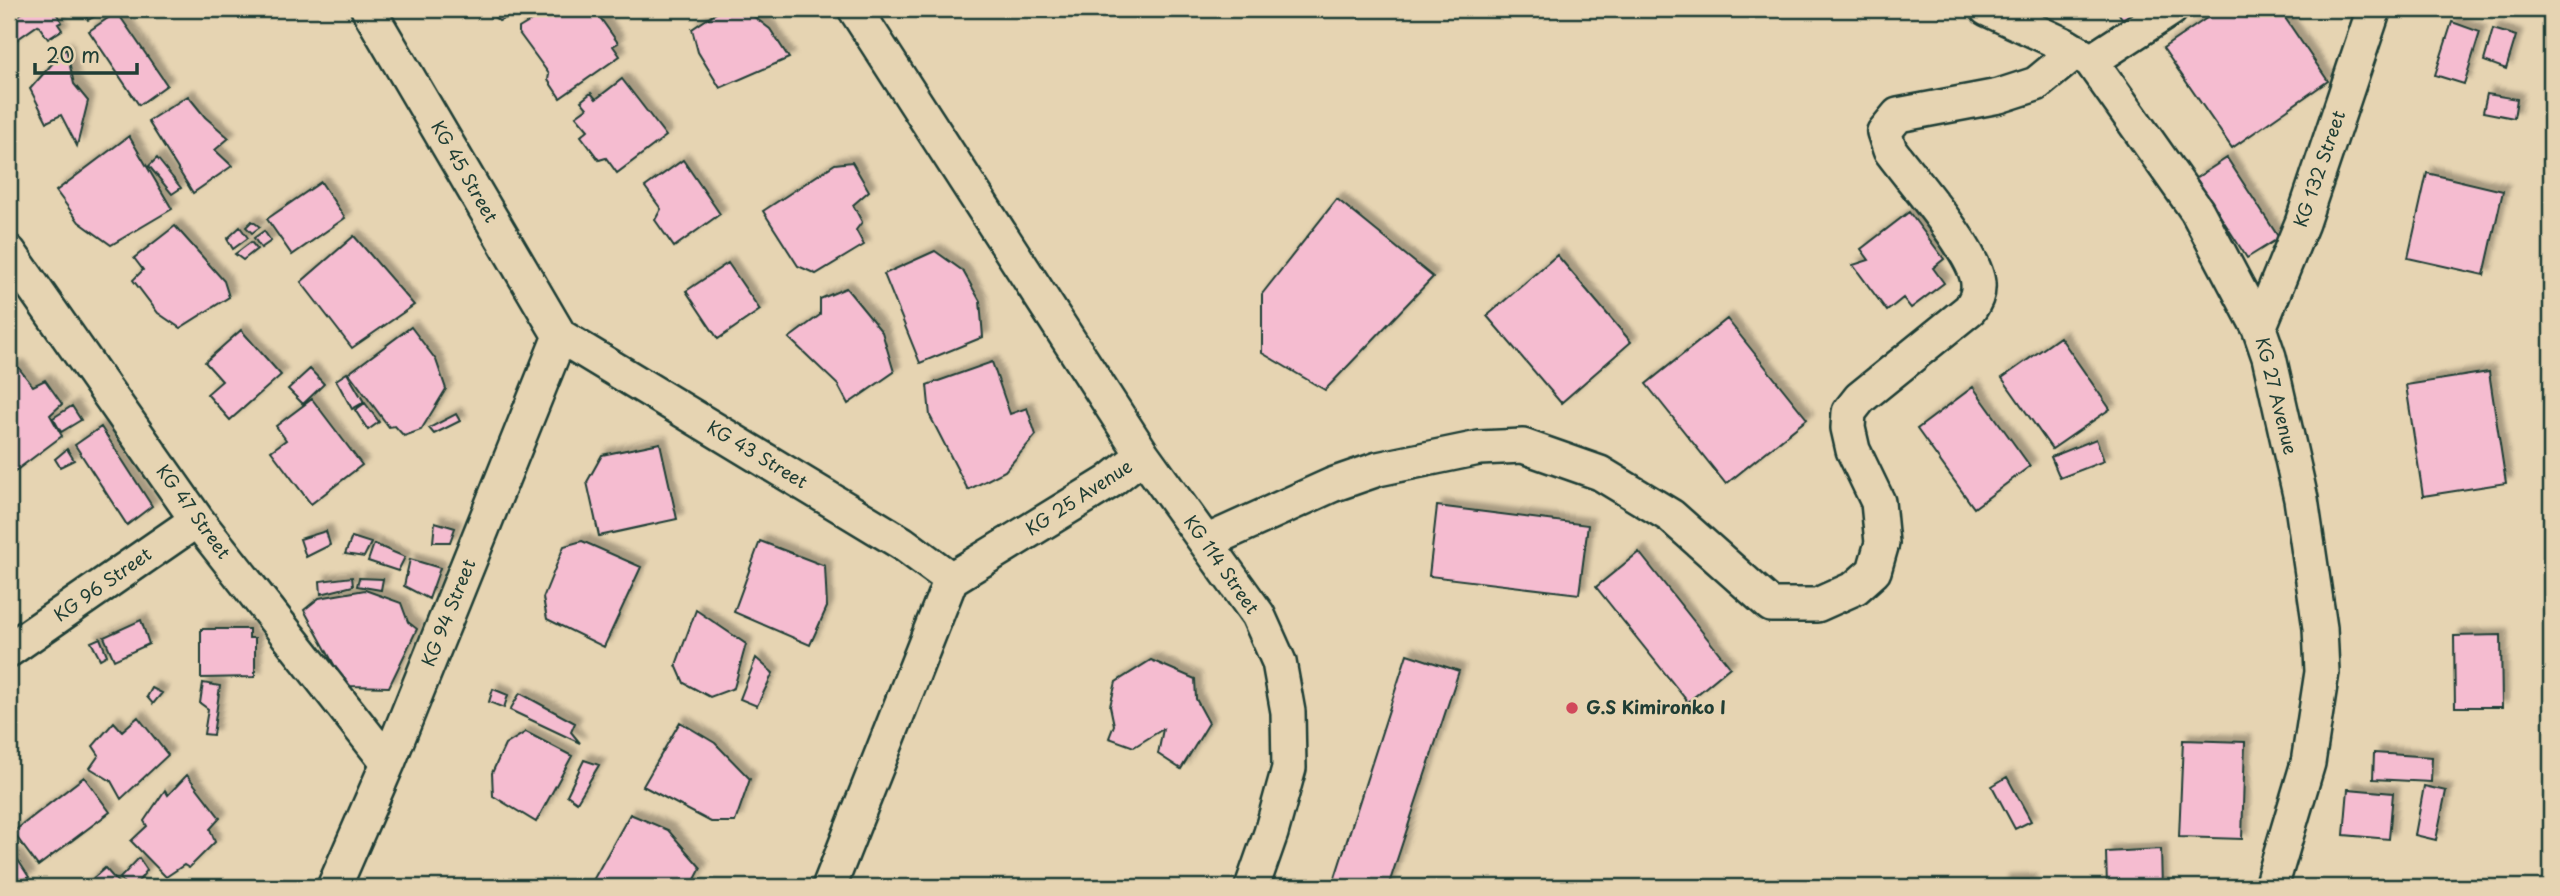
<svg xmlns="http://www.w3.org/2000/svg" width="2560" height="896" font-family="'Playpen Sans',sans-serif">
<defs>
<filter id="shadow"><feDropShadow dx="6" dy="-6" stdDeviation="2" flood-color="#0004"/></filter>
</defs>
<rect width="100%" height="100%" fill="#e6d4b2"/>
<filter id="ink" filterUnits="userSpaceOnUse"><feTurbulence type="fractalNoise" baseFrequency=".0143" numOctaves="2"/><feDisplacementMap in="SourceGraphic" scale="14" xChannelSelector="R" yChannelSelector="G"/><feConvolveMatrix kernelMatrix="1 2 1 2 8 2 1 2 1" color-interpolation-filters="sRGB"/></filter>
<g filter="url(#ink)">
<path fill="#f5bcd0" stroke="#1f3d34" stroke-width="2" filter="url(#shadow)" d="M28,9h25l9,13 -4,2 4,6 -14,9 -10,-14 -26,18 -3,-21z
M82,9h27l-21,11z
M485,9h43l-29,12z
M551,9h43l24,34 -5,3 7,10 -60,42 -12,-18 1,-6 -30,-41v-5z
M722,9h22l26,20 19,29 -69,30 -22,-36 -6,-23z
M2116,9h25l-18,11z
M2220,9h59l49,72 -96,67 -69,-100z
M117,12l50,73 -28,20 -50,-74z
M2452,22l28,10 -16,52 -29,-9z
M2493,29l23,7 -10,33 -22,-8z
M66,48l8,36 14,17 -11,45 -16,-31 -14,7 -17,-33z
M622,79l44,57 -49,37 -11,-15 -7,2 -18,-24 7,-6 -12,-14 11,-8 -6,-7 10,-8 5,6z
M2487,94l30,5 -3,19 -31,-6z
M188,96l17,21 24,21 -14,12 17,16 -39,27 -45,-72z
M129,136l43,73 -61,36 -32,-23 -23,-31z
M157,158l24,30 -9,6 -23,-28z
M2227,158l52,80 -32,20 -51,-80z
M683,160l37,54 -46,33 -19,-27 6,-11 -16,-22z
M852,162l17,29 -16,14 9,17 -6,8 8,15 -48,29 -18,-8 -35,-55 72,-47z
M2427,173l76,18 -19,84 -76,-17z
M321,182l24,36 -53,37 -25,-36z
M1337,199l96,78 -108,113 -63,-37v-59z
M1909,212l35,47 -11,9 11,15 -33,25 -8,-10 -16,13 -34,-46 16,-5 -8,-11z
M252,221l8,6 -8,6 -6,-6z
M175,226l49,55 5,16 -49,31 -22,-15 -25,-33 10,-10 -9,-12z
M240,227l8,11 -15,11 -6,-10z
M264,231l7,10 -10,7 -7,-10z
M354,236l60,69 -62,43 -51,-66z
M251,242l6,7 -14,11 -8,-6z
M935,251l28,20 17,30 3,36 -63,26 -36,-89z
M1557,255l74,87 -70,61 -74,-87z
M728,263l32,47 -42,29 -32,-48z
M846,288l36,44 12,40 -46,32 -10,-19 -49,-47 31,-23v-16z
M1727,319l80,100 -81,65 -80,-100z
M411,327l25,33 10,29 -25,41 -17,6 -9,-10 -6,1 -40,-54z
M241,330l40,45 -51,45 -23,-26 15,-13 -17,-19z
M2060,337l50,72 -58,40 -50,-71z
M992,362l18,52 17,-6 9,27 -31,36 -37,19 -38,-74 -3,-31z
M17,366l16,20 12,-6 17,24 -12,11 12,21 -52,39 -1,-103z
M310,369l14,15 -21,20 -15,-15z
M2489,372l17,111 -83,13 -17,-111z
M347,373l17,29 -12,7 -16,-29z
M1973,387l57,79 -56,42 -57,-79z
M312,399l50,66 -51,39 -40,-53 15,-11 -10,-14z
M365,403l14,19 -11,8 -13,-20z
M72,406l9,14 -20,12 -8,-14z
M456,414l4,7 -26,13 -5,-6z
M101,427l51,79 -25,19 -52,-80z
M2096,439l8,22 -44,17 -9,-21z
M660,443l17,76 -78,17 -12,-54 15,-27z
M67,449l7,11 -14,7 -5,-8z
M1437,506l151,19 -9,69 -150,-18z
M435,522l20,6 -5,14h-17z
M326,531l4,14 -24,12 -6,-18z
M352,537l19,6 -7,14 -19,-3z
M582,541l59,26 -37,80 -57,-28 -4,-21 21,-52z
M760,541l65,25 2,41 -17,38 -76,-33z
M374,544l31,13 -7,14 -30,-10z
M1639,552l91,115 -42,35 -92,-115z
M410,559l30,9 -11,31 -25,-13z
M352,577l1,9 -32,8 -1,-13z
M359,578l24,1 -2,11 -24,-4z
M365,590l36,13 7,19 9,7 -28,58 -39,-1 -7,-5 -39,-71 15,-12z
M696,610l50,34 -12,44 -24,9 -26,-14 -8,-18z
M141,620l8,24 -35,16 -10,-23z
M201,629h48v9h6v39l-54,1z
M2501,635l1,72h-47l-1,-71z
M100,638l7,17 -7,4 -9,-17z
M1407,654l52,17 -71,216h-56z
M756,658l17,15 -16,33 -17,-7z
M1151,660l44,19 1,20 13,24 -28,46 -23,-15 5,-25 -29,18 -25,-9 5,-13 -4,-19 6,-24z
M203,683l17,3 -7,49 -9,-1 4,-25 -8,-6z
M152,688l10,5 -9,11 -6,-7z
M493,689l15,6 -4,13 -15,-6z
M520,693l55,30 -4,9 9,11 -70,-33z
M138,717l30,38 -47,44 -10,-18 -21,-13 9,-13 -6,-9 21,-24 8,9z
M680,722l35,21 35,36 -15,43h-24l-68,-36z
M526,732l46,24 -36,66 -43,-26 -1,-23 13,-28z
M2183,740l62,2 -3,97 -63,-2z
M2374,753l58,4 -1,25 -58,-3z
M584,760l15,5 -22,37 -10,-7z
M187,775l33,43 -10,11 5,13 -26,26 -5,-3 -18,12 -35,-36 16,-15 -3,-5 21,-31 3,5z
M84,777l26,35 -72,54 -25,-34z
M2007,777l24,44 -16,8 -23,-43z
M2424,786l22,5 -10,49 -21,-5z
M2348,789l45,4 -4,46 -45,-4z
M630,814l38,16 33,38 -10,19h-90l-9,-5z
M2161,849l1,38h-55l-1,-35z
M14,854l15,23 -20,10v-30z
M139,858l8,12 -13,17h-7l-7,-9z
M105,868l17,19h-39z
M2029,880l1,7h-27v-6z"/>
<g fill="none" stroke-linecap="round" stroke-linejoin="round">
<defs>
<path id="minor" d="M368,9l192,327 342,207 49,36
M1987,9l78,36 26,16 106,150 62,117 10,29 32,142 19,129 2,44 -14,91 -37,124
M2091,61l80,-52
M9,252l188,268 191,243
M2259,328l43,-105 72,-214
M1143,455l115,160 21,47 9,50 1,56 -18,65 -19,54
M1206,542l126,-57 46,-16 101,-21 44,-2 77,27 71,43 100,89h46l38,-17 19,-17 8,-28 -4,-41 -25,-52 -5,-22 1,-16 11,-14 110,-89c5,-8 9,-15 8,-25 -1,-31 -68,-106 -88,-134l-6,-18 14,-17 101,-19 37,-12 40,-33
M9,650l188,-130
M334,887l54,-124 172,-427
M829,887l122,-308 158,-97 34,-27 -288,-446"/>
</defs>
<use href="#minor" stroke="#1f3d34" stroke-width="38"/>
<use href="#minor" stroke="#e6d4b2" stroke-width="33"/>
</g>
</g>
<circle fill="#d1495b" stroke="#e6d4b2" stroke-width="2.5" cx="1572" cy="708" r="7"/>
<g text-anchor="middle" stroke-width="5" stroke-linejoin="round" paint-order="stroke">
<g font-size="18" fill="#1f3d34" stroke="#e6d4b2">
<text transform="translate(2320 169) rotate(-71)" y="6">KG 132 Street</text>
<text transform="translate(464 172) rotate(60)" y="6">KG 45 Street</text>
<text transform="translate(2276 396) rotate(76)" y="6">KG 27 Avenue</text>
<text transform="translate(757 455) rotate(31)" y="6">KG 43 Street</text>
<text transform="translate(1079 498) rotate(-33)" y="6">KG 25 Avenue</text>
<text transform="translate(193 512) rotate(54)" y="6">KG 47 Street</text>
<text transform="translate(1221 565) rotate(55)" y="6">KG 114 Street</text>
<text transform="translate(103 585) rotate(-35)" y="6">KG 96 Street</text>
<text transform="translate(449 613) rotate(-68)" y="6">KG 94 Street</text>
</g>
<g font-size="18" font-weight="bold" fill="#1f3d34" stroke="#e6d4b2" text-anchor="start">
<text x="1586" y="714">G.S Kimironko I</text>
</g>
</g>
<rect width="2560" height="896" fill="none" stroke="#e6d4b2" stroke-width="35"/>
<rect x="18" y="18" width="2525" height="861" fill="none" stroke="#1f3d34" stroke-width="2.5" filter="url(#ink)"/>
<path d="M35 63v10h102v-10" fill="none" stroke="#1f3d34" stroke-width="3.5"/>
<text x="46" y="63" font-size="21" fill="#1f3d34" stroke="#e6d4b2" stroke-width="5" paint-order="stroke">20 m</text>
</svg>
